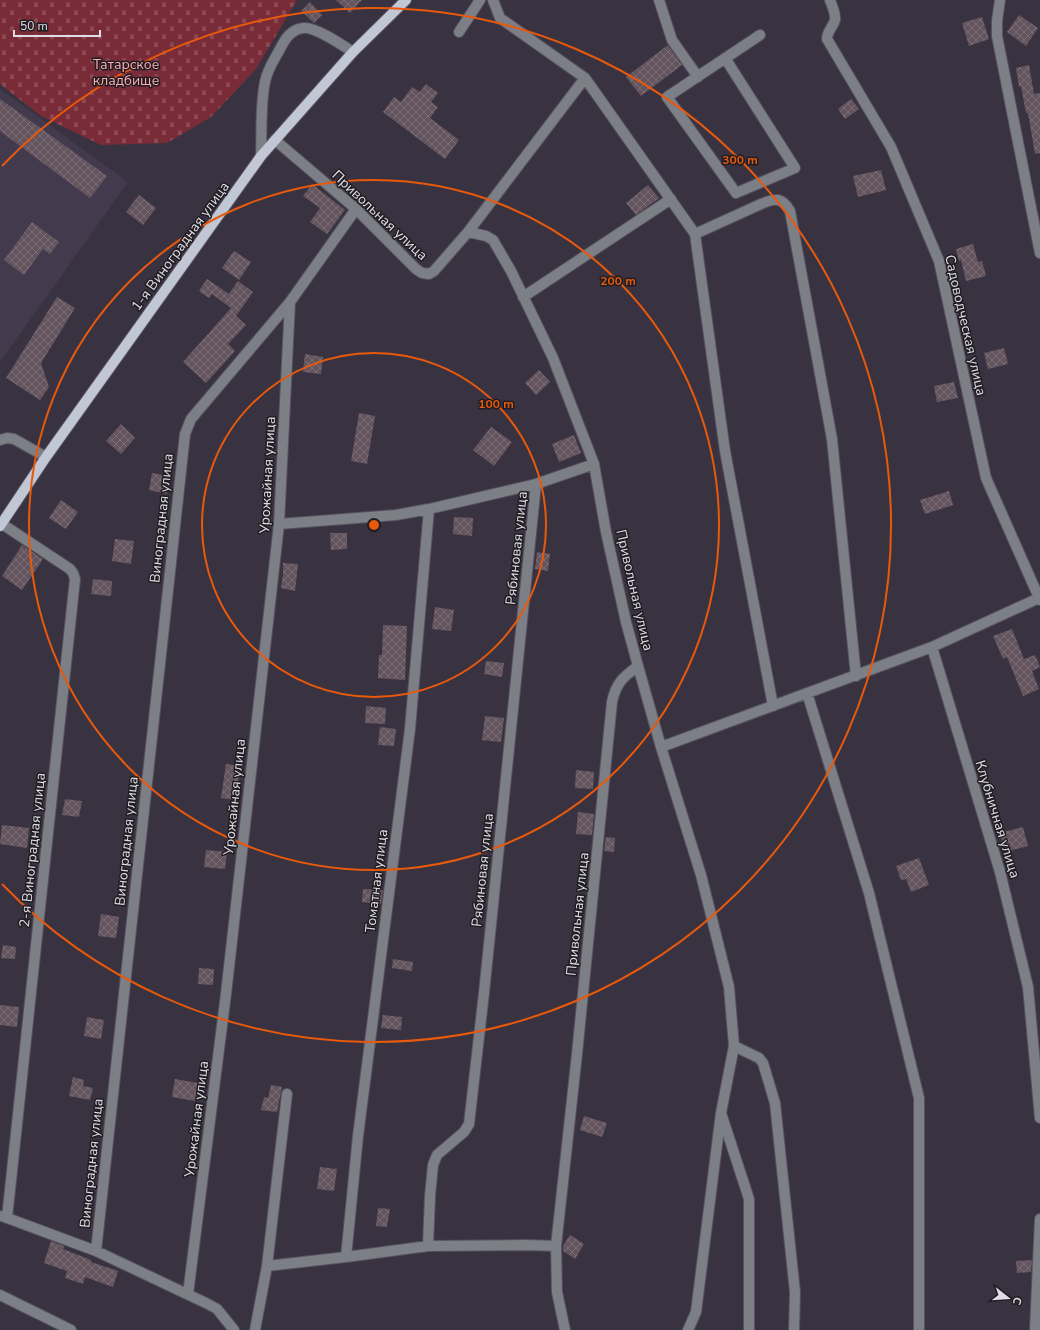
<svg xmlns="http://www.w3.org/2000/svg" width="1040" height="1330" font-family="'Nunito Sans',sans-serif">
<defs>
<pattern id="cemetery-stones" width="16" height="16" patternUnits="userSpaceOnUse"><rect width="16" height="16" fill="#792b37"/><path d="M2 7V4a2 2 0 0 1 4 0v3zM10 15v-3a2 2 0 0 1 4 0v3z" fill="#8c4954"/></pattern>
<pattern id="building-cross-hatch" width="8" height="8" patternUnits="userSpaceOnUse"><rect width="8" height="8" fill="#64545e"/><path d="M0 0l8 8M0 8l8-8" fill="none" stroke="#7a6c75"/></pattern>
</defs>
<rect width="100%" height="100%" fill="#393341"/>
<path fill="#433a4e" d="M0,89l128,93 -128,180z"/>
<path fill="url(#cemetery-stones)" d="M0,0h297l-41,69 -45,48 -44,26 -66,2 -60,-29 -41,-32z"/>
<path fill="url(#building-cross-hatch)" d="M336,0h26l-12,13z
M310,2l12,13 -8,8 -13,-12z
M1019,15l19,13 -12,18 -19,-14z
M982,17l7,22 -20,7 -7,-23z
M668,45l14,20 -41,31 -15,-19z
M1029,65l5,29 6,-1v60l-5,1 -7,-41h-2l-5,-27 -2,1 -3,-19z
M426,84l12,9 -7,9 7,5 -8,11 29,22 -14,19 -62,-47 11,-15 7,5 11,-15 8,5z
M0,99l107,77 -17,22 -90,-67z
M851,99l8,10 -14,10 -7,-10z
M881,170l5,20 -28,7 -5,-21z
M312,184l33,26 -18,24 -17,-12 10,-14 -17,-12z
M648,185l11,13 -23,17 -10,-12z
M139,195l17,13 -13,17 -17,-13z
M32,222l27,20 -9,12 -7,-5 -19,26 -20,-15z
M973,244l5,18 4,-1 4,15 -20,5 -5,-21 -2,1 -3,-12z
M234,251l17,11 -12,18 -17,-12z
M207,279l22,15 9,-13 15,11 -17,24 10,9 -18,19 7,7 -29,32 -23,-21 48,-54 -19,-14 -3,4 -10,-7z
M57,297l18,11 -34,55 8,24 -9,13 -34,-22z
M1004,348l4,16 -20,5 -4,-16z
M305,354l18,3 -2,17 -18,-2z
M539,370l11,12 -14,13 -11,-12z
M954,382l4,16 -21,4 -3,-16z
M359,413l16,3 -8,48 -16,-3z
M121,424l14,14 -14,16 -15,-13z
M491,427l21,15 -18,24 -21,-16z
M574,435l7,18 -22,9 -7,-18z
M152,473l18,3 -3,18 -18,-4z
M949,491l4,14 -28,9 -5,-14z
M61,500l17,12 -12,17 -17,-11z
M454,517l19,1 -1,18 -19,-2z
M330,533h17v16l-16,1z
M115,539l19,2 -3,23 -19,-3z
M22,545l21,14 -21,31 -20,-14z
M537,552l13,2 -2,17 -13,-2z
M283,563l15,1 -3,27 -14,-3 2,-14z
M93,579l19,2 -1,15 -20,-2z
M435,607l19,3 -3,21 -19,-2z
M383,625l24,1 -2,54 -27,-2 1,-23h3z
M1012,629l12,30 11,-4 5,12 -8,4 7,18 -16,7 -16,-39 -4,2 -10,-23z
M486,661l18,2 -2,14 -18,-3z
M366,706l20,2 -1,16 -20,-1z
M485,716l19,2 -3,24 -19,-2z
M380,727l16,2 -2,17 -16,-1z
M226,764l14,2 -4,34 -15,-2z
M576,770l18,2 -1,17 -18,-1z
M65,799l17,2 -3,16 -17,-2z
M578,812l16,2 -2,21 -16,-1z
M2,825l27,3 -2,20 -27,-4z
M1023,827l5,19 -23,6 -5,-19z
M606,837l9,1 -1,14 -10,-1z
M206,850l21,2 -2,17 -21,-2z
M919,858l10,27 -18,7 -5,-13 -5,1 -5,-14z
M363,889l20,1 -2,14 -19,-2z
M101,914l18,3 -3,21 -18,-2z
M3,945l13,2 -1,12 -14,-1z
M393,959l20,3 -1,9 -20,-3z
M199,968l15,1 -1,16 -15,-1z
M0,1005l19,2 -2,20 -17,-2z
M383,1015l19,2 -1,13 -20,-2z
M87,1017l17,3 -3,19 -17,-3z
M73,1077l11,3 -1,6 10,2 -3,12 -21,-4z
M175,1079l23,4 -3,18 -23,-4z
M271,1085l11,2 -5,25 -16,-2 3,-13 4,1z
M584,1116l23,7 -5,14 -22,-7z
M320,1167l17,2 -3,22 -17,-2z
M378,1208l12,1 -3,18 -11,-1z
M570,1235l14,9 -9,15 -12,-8v-5z
M51,1241l13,5 -1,3 28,11v2l27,9 -5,16 -28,-10 -2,7 -18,-6 2,-7 -23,-8z
M1032,1260l-1,12 -14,1 -1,-12z"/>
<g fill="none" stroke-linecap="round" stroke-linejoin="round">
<defs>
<path id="minor" d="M493,0l7,18 85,60 110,156 30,217 48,255
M659,0l13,40 26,37
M830,0c2,6 6,14 5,20 -2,7 -8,11 -8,19l64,108 48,114 47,217 54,122
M1000,0l-3,21v15l43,217
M459,32l21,-32
M725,58l70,110 -59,25 -69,-96 93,-62
M275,140l81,69 60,60 6,4 7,1 5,-3 34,-39 18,4 7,4 18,31 42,87 41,106 12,68 20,90 12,44c-15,11 -22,17 -26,36l-35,352 -21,192 1,46 8,38
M261,156c1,-24 -1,-51 4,-74 2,-12 9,-22 15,-33 5,-10 11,-20 24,-21 12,-1 38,17 49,24
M468,232l117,-154
M695,234l66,-30c14,-6 21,-7 29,7l42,228 24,237
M523,297l148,-98
M0,440l7,-2 7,1 32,18
M2,524l68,45 3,4 2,6 -68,639
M279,524l117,-9 33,-6 107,-25 58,-20
M1039,598l-107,49 68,225 28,115 12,131
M638,666l23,81 40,128 28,112 5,59 -13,67 -25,199 -8,18
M807,693l62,200 50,205v232
M661,747l271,-100
M734,1046l25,12 4,5 12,40 20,189 -1,38
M722,1116l27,83v131
M2,1216l94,35 112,53 9,5 17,21
M428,1246l2,-50 3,-31 4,-10 27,-23 5,-8 15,-131 52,-509
M96,1251l89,-817 6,-15 99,-117 66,-93
M346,1257l12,-121 52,-407 19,-220
M267,1266l20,-172
M188,1294l38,-300 53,-470 11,-222
M0,1295l71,35
M255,1330l12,-64 79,-9 82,-11 97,-1 31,1
M1035,1330l5,-111"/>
<path id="major" d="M0,526l46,-69 215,-301 92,-104 53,-52"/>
</defs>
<use href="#minor" stroke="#57525f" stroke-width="12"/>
<use href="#major" stroke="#57525f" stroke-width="12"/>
<use href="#minor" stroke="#7c7f86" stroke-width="10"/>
<use href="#major" stroke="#c2c7d6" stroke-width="10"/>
</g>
<g fill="none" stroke="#e8590c" stroke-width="2">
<circle cx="374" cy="525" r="172"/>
<circle cx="374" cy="525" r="345"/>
<path d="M2 166A517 517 0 1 1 2 884"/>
</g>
<g text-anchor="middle" stroke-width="3" stroke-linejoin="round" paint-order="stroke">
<g font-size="14" fill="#feadb3" stroke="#1f1c22">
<text x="126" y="69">Татарское<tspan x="126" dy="16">кладбище</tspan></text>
</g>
<g font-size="14" fill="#e1dde6" stroke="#1f1c22">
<text transform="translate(380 215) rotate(43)" y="5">Привольная улица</text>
<text transform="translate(180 246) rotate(-54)" y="5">1-я Виноградная улица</text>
<text transform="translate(966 325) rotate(77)" y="5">Садоводческая улица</text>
<text transform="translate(267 475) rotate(-87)" y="5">Урожайная улица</text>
<text transform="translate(161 518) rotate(-84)" y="5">Виноградная улица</text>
<text transform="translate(516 548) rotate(-84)" y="5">Рябиновая улица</text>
<text transform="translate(635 590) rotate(77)" y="5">Привольная улица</text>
<text transform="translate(234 797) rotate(-84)" y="5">Урожайная улица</text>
<text transform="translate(998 819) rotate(73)" y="5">Клубничная улица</text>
<text transform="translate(126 841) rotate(-84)" y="5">Виноградная улица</text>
<text transform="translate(32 850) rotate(-84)" y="5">2-я Виноградная улица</text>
<text transform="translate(482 870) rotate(-84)" y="5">Рябиновая улица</text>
<text transform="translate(376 881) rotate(-83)" y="5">Томатная улица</text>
<text transform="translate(577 914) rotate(-84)" y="5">Привольная улица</text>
<text transform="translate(196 1119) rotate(-83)" y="5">Урожайная улица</text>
<text transform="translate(91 1163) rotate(-84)" y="5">Виноградная улица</text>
</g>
</g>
<circle cx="374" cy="525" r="6" fill="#e8590c" stroke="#1f1c22" stroke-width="2"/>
<g font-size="12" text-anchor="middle" font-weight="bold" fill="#e8590c" stroke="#1f1c22" stroke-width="3" stroke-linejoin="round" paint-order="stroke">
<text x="740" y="164">300 m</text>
<text x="618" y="285">200 m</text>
<text x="496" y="408">100 m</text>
</g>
<g transform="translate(1008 1298) rotate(107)" stroke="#1f1c22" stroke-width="3" paint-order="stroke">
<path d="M0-3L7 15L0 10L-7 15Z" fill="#e1dde6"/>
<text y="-6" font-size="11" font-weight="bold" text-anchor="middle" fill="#e1dde6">С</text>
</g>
<path d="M14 30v6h86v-6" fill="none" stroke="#e1dde6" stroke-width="2"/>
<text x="20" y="30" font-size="12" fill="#e1dde6" stroke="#1f1c22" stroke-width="3" paint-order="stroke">50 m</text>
</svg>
